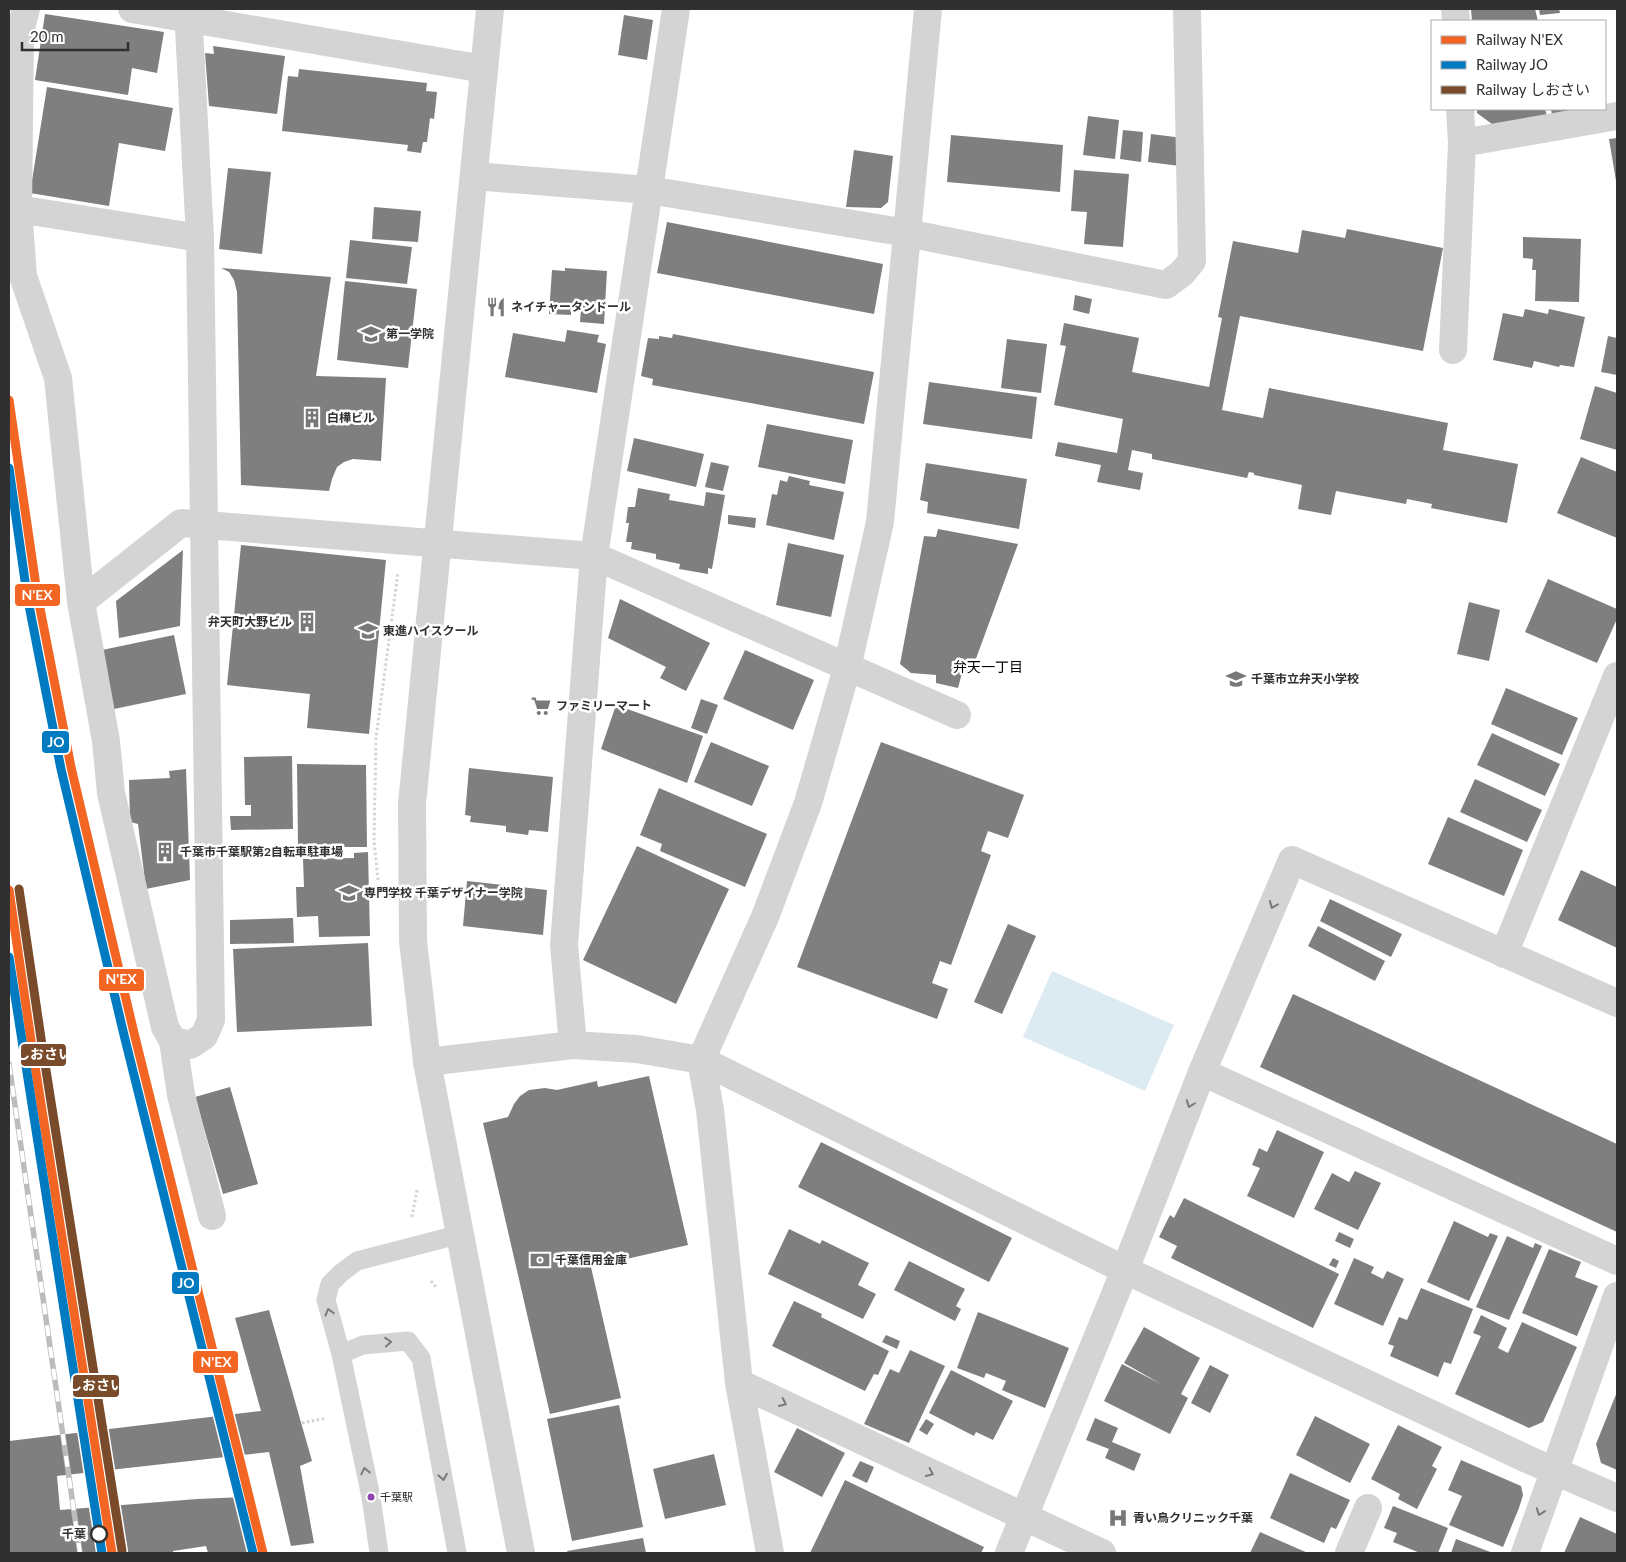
<svg xmlns="http://www.w3.org/2000/svg" width="1626" height="1562" font-family="Lato,'Noto Sans JP',sans-serif">
<rect width="100%" height="100%" fill="#fff"/>
<path fill="#dbebf1" d="M1052,971l122,54 -29,66 -122,-54z"/>
<path fill="#7f7f7f" d="M1471,9h64l3,12h-66z
M1539,9h20l1,4 -20,2z
M45,14l119,18 -7,41 -25,-5 -4,27 -93,-15z
M624,15l29,5 -6,40 -29,-5z
M213,46l72,10 -8,58 -68,-8 -4,-53 9,1z
M299,69l128,14 -1,8 11,1 -3,27 -4,-1 -3,24h-4l-2,11 -14,-2 1,-6 -126,-14 6,-55 10,1z
M47,87l126,21 -8,43 -46,-8 -10,63 -79,-13z
M1477,109h68l2,7 -51,11 -19,-14z
M1551,109h29l-28,6z
M1088,116l31,4 -4,39 -32,-4z
M1123,130l20,2 -2,30 -21,-3z
M1151,134l32,4 -3,28 -32,-4z
M951,135l112,10 -3,47 -113,-10z
M1617,138v43h-1l-7,-42z
M854,150l39,6 -5,46 -7,6 -35,-1z
M228,168l43,4 -9,82 -43,-5z
M1074,170l55,4 -6,73 -39,-3 3,-32 -16,-1z
M374,207l47,4 -3,31 -46,-3z
M667,222l216,42 -9,50 -217,-41z
M1347,229l96,19 -20,103 -183,-35 -18,94 41,8 6,-30 179,35 -5,27 75,14 -11,59 -76,-15 1,-4 -25,-5 -1,5 -70,-13 -5,24 -33,-6 4,-24 -48,-10v-2l-5,-1 -2,6 -95,-19v-5l-20,-4 -4,20 15,3 -3,17 -43,-8 4,-17 -46,-9 3,-14 59,11 6,-34 -69,-14 12,-59 -6,-1 4,-22 75,15 -7,34 77,15 13,-69 -4,-1 15,-76 65,12 4,-23 43,8z
M1523,237l58,2 -2,63 -44,-1 1,-31h-4l1,-11 -10,-1z
M350,240l62,7 -5,37 -61,-6z
M221,268l110,9 -15,99 70,2 -5,83 -28,-2 -9,3 -7,5 -5,12 -3,12 -88,-6 -4,-193 -3,-12 -5,-8z
M565,268l42,3 -3,53 -24,-2 1,-13 -10,-2v8l-22,-1 3,-44 13,1z
M345,281l72,8 -9,79 -71,-8z
M1075,295l17,4 -3,15 -16,-4z
M1525,309l23,5 1,-5 36,8 -11,50 -14,-2 -1,2 -25,-6 -2,7 -39,-8 10,-47 20,4z
M567,330l32,5 -2,7 9,2 -9,49 -92,-16 8,-44 52,9z
M673,334l201,38 -10,52 -212,-39 1,-6 -12,-3 7,-38 11,1v-3l13,2z
M1608,336l9,2v37l-16,-3z
M1007,339l40,5 -6,49 -40,-5z
M929,382l108,15 -5,42 -109,-15z
M1595,386l22,7v57l-37,-11z
M767,424l86,16 -8,44 -87,-17z
M634,438l70,16 -8,33 -69,-16z
M1581,457l36,15v66l-60,-25z
M711,462l18,4 -6,25 -18,-4z
M926,463l101,16 -8,50 -92,-16 1,-11 -8,-2z
M789,476l21,5 -1,4 35,7 -10,48 -68,-15 6,-31 5,1 3,-15 7,2z
M638,488l32,6 -1,6 35,6 2,-14 19,3 -13,74 -4,-1v6l-29,-5 1,-5 -24,-5v-5l-25,-5 1,-7h-6l3,-19h-3l2,-16h7z
M728,515l28,3 -1,10 -27,-4z
M938,529l80,15 -48,131 -4,-3 -4,1 -4,15 -22,-5v-8l-25,-2 -11,-9 24,-128 12,1z
M788,543l56,12 -13,62 -55,-12z
M241,545l145,15 -17,174 -62,-6 3,-34 -83,-9z
M183,550l-3,76 -61,12 -3,-37z
M1548,579l69,30v10l-20,44 -72,-31z
M620,599l90,44 -24,48 -26,-13 6,-11 -58,-29z
M1469,602l31,8 -11,51 -32,-7z
M174,635l12,59 -72,15 -12,-59z
M745,650l69,30 -21,50 -70,-31z
M1506,688l72,30 -16,37 -71,-31z
M701,699l17,6 -11,29 -16,-6z
M616,705l87,31 -16,47 -86,-34z
M1492,733l68,31 -15,32 -68,-31z
M711,742l58,24 -17,40 -58,-24z
M881,742l143,53 -16,43 -20,-7 -7,20 10,4 -40,110 -11,-4 -8,22 16,6 -11,30 -140,-52z
M292,756l1,73 -62,1 -1,-14h21v-11h-6l-1,-48z
M297,764l69,1 1,82h-69z
M469,768l84,9 -5,55 -19,-2 -1,5 -22,-3v-6l-36,-4 1,-6 -6,-1z
M186,769l4,111 -44,9 -8,-65 -8,-2 -1,-42 41,-2 -1,-7z
M1475,779l67,31 -15,32 -67,-30z
M659,788l108,46 -22,53 -85,-36 2,-7 -22,-9z
M1448,817l75,33 -19,46 -76,-32z
M637,846l92,43 -53,115 -93,-44z
M368,852l2,84 -51,1 -1,-21 -21,1 -1,-30h8l-1,-28 51,-1v-5z
M1581,870l36,17v61l-59,-28z
M467,881l80,9 -4,45 -80,-9z
M1330,899l72,35 -11,23 -71,-36z
M293,918l1,25 -64,1v-24z
M1008,924l28,12 -34,78 -28,-12z
M1318,926l67,35 -10,20 -67,-35z
M368,943l4,83 -135,6 -4,-83z
M1293,994l324,150v88l-357,-165z
M649,1076l39,169 -97,22 30,131 -71,16 -67,-291 25,-6 6,-13 6,-8 9,-6 16,-2 12,2 40,-9 1,6z
M230,1087l28,97 -35,10 -28,-97z
M1277,1130l47,22 -30,66 -47,-22 13,-28 -8,-3 7,-17 8,4z
M821,1142l191,96 -23,44 -191,-95z
M1355,1171l26,12 -23,47 -44,-21 18,-36 17,9z
M1184,1198l155,76 -26,54 -142,-70 6,-12 -18,-9 11,-22 4,3z
M1454,1221l34,16 2,-4 8,3 -29,65 -42,-19z
M789,1229l31,15 2,-4 47,23 -11,22 18,9 -13,25 -95,-45z
M1339,1232l15,7 -4,9 -15,-7z
M1507,1236l26,12 2,-5 7,3 -33,74 -33,-13z
M1549,1249l32,13 -6,15 23,9 -21,50 -55,-23z
M1333,1258l6,3 -3,7 -7,-3z
M1354,1258l20,9 -3,6 12,6 4,-8 17,8 -21,47 -49,-22z
M909,1261l56,28 -9,17 5,3 -6,12 -61,-31z
M1421,1288l52,21 -22,55 -7,-2 -6,15 -48,-21 4,-10 -6,-2 11,-27 8,3z
M794,1301l28,13 -1,3 68,34 -11,24 -4,-1 -9,17 -93,-45z
M269,1310l43,151 -12,5 14,77 -23,3 -22,-94 -212,24 3,34 137,-11 47,-2 14,56h-50l-2,-7 -33,5v2h-164v-112l252,-30 -26,-93z
M978,1312l91,36 -24,60 -43,-18 4,-9 -20,-8 -2,5 -27,-10z
M1481,1315l26,13 -9,20 10,5 14,-31 55,25 -34,75 -14,6 -74,-34 26,-58 -8,-3z
M1144,1327l56,31 -19,36 7,4 -18,36 -66,-33 18,-37 39,20 -37,-21z
M886,1335l14,6 -3,8 -15,-7z
M910,1350l35,16 -36,77 -45,-19 26,-55 9,4z
M1210,1365l19,10 -19,38 -19,-10z
M951,1370l62,31 -20,39 -17,-8 -2,4 -45,-23z
M1617,1392v78l-16,-7 -5,-19z
M619,1405l24,122 -71,14 -25,-122z
M1315,1416l55,28 -20,39 -54,-28z
M1095,1418l23,10 -6,14 29,12 -7,17 -29,-13 4,-9 -23,-9z
M926,1419l8,5 -7,11 -8,-5z
M1398,1425l44,22 -10,19 5,3 -20,40 -19,-10 2,-5 -29,-15z
M797,1428l48,25 -23,44 -48,-25z
M714,1454l12,51 -61,14 -12,-50z
M1461,1460l60,26 2,9 -4,13 -16,39 -54,-22 13,-29 -14,-6z
M860,1461l14,6 -7,16 -15,-7z
M1290,1473l60,27 -14,29 -5,-2 -7,16 -54,-25z
M845,1480l139,67 -3,6h-171z
M1393,1506l55,22 -10,25h-18l-27,-11 4,-9 -13,-5z
M1580,1517l37,17v19h-53z
M1260,1532l48,21h-58z
M643,1538l3,15h-78l-1,-2z
M1456,1539l37,14h-42z"/>
<g fill="none" stroke-linecap="round" stroke-linejoin="round">
<path stroke="#d4d4d4" stroke-width="3" stroke-dasharray="2.5 2.5" stroke-linecap="butt" d="M378,880l-4,-39 2,-103 22,-166
M412,1217l5,-27
M431,1281l5,6
M302,1423l24,-5"/>
<path stroke="#d4d4d4" stroke-width="19" d="M341,1354l22,-9 45,-4 13,17 36,195
M379,1553l-8,-56 -30,-143 -15,-54 4,-16 11,-11 16,-12 104,-27"/>
<path stroke="#d4d4d4" stroke-width="28" d="M173,1041l8,54 31,121"/>
<path stroke="#d4d4d4" stroke-width="28" d="M26,9l-6,23 -2,177 5,67 35,102 23,224 25,139 5,52 54,234 8,14 17,4 14,-9 7,-16 -11,-782 -12,-229
M132,9l352,60
M1455,9l1,12
M1462,143l155,-27
M474,176l175,14 258,43 259,52 16,-12 10,-12 -5,-252
M18,209l182,29
M1453,350l9,-207 -2,-34
M81,602l100,-79 413,33 363,159
M1504,954l113,-278
M573,1045l-9,-100 30,-389 82,-547
M427,1062l146,-17 64,4 64,11 424,210 402,189 90,39
M1202,1072l415,189
M739,1383l363,170
M770,1553l-31,-170 -29,-273 -9,-50 64,-143 43,-114 39,-135 33,-146 48,-513
M1009,1553l116,-283 77,-198 90,-212 325,143
M1349,1553l19,-45
M1525,1553l92,-257"/>
<path stroke="#d4d4d4" stroke-width="28" d="M490,9l-78,795 1,137 14,121 94,491"/>
<defs>
<path id="rail" d="M9,1064l71,489"/>
</defs>
<use href="#rail" stroke="#bcbcbc" stroke-width="5.5"/>
<use href="#rail" stroke="#fff" stroke-width="4" stroke-dasharray="11" stroke-linecap="butt"/>
<defs>
<path id="rail-1" d="M9,400l28,193 34,174 63,266 129,520
M9,890l23,157 80,506"/>
<path id="rail-2" d="M9,468l18,127 34,174 63,266 129,518
M9,957l93,596"/>
<path id="rail-3" d="M19,889l23,156 80,506"/>
</defs>
<use href="#rail-1" stroke="#fff" stroke-width="12"/>
<use href="#rail-2" stroke="#fff" stroke-width="12"/>
<use href="#rail-3" stroke="#fff" stroke-width="12"/>
<use href="#rail-1" stroke="#f26522" stroke-width="9"/>
<use href="#rail-2" stroke="#007ac0" stroke-width="9"/>
<use href="#rail-3" stroke="#7a4b2a" stroke-width="9"/>
</g>
<defs><path id="oneway-chevron" d="M-2-3.5L2.5 0L-2 3.5" fill="none" stroke-width="1.6" stroke-linecap="round" stroke-linejoin="round" transform="scale(1.25)"/></defs>
<g stroke="#7a7a7a">
<use href="#oneway-chevron" transform="translate(1273 905) rotate(113)"/>
<use href="#oneway-chevron" transform="translate(1190 1104) rotate(111)"/>
<use href="#oneway-chevron" transform="translate(329 1312) rotate(-106)"/>
<use href="#oneway-chevron" transform="translate(388 1342) rotate(-5)"/>
<use href="#oneway-chevron" transform="translate(783 1403) rotate(25)"/>
<use href="#oneway-chevron" transform="translate(365 1471) rotate(-102)"/>
<use href="#oneway-chevron" transform="translate(930 1473) rotate(25)"/>
<use href="#oneway-chevron" transform="translate(443 1477) rotate(80)"/>
<use href="#oneway-chevron" transform="translate(1540 1512) rotate(110)"/>
</g>
<defs>
<symbol id="restaurant-bare" viewBox="-9 -9 18 18"><path d="M-5-6h1v4h1v-4h1v4h1v-4h1v5L-1.5 .5V6h-2V.5L-5-1ZM5-6V6H3V1.5H1.5Q1.5-4 5-6Z" fill="#787878" stroke="#fff" stroke-width="2.5" paint-order="stroke"/></symbol>
<symbol id="school-bare" viewBox="-9 -9 18 18"><path d="M0-5L7-2L0 1L-7-2ZM-4 1L0 2.5L4 1V4Q0 6-4 4Z" fill="#787878" stroke="#fff" stroke-width="2.5" paint-order="stroke"/></symbol>
<symbol id="building-bare" viewBox="-9 -9 18 18"><path d="M-4-6H4V6H1V3H-1V6H-4ZM-2.5-4.3h1.7v1.8h-1.7ZM.8-4.3h1.7v1.8H.8ZM-2.5-1h1.7V.8h-1.7ZM.8-1h1.7V.8H.8Z" fill="#787878" stroke="#fff" stroke-width="2.5" paint-order="stroke"/></symbol>
<symbol id="supermarket-bare" viewBox="-9 -9 18 18"><path d="M-6-5.5h2.5l.6 2H6L4.5 2H-2.5L-4.4-4H-6ZM-1.5 3.2a1.3 1.3 0 1 0 .1 0ZM3 3.2a1.3 1.3 0 1 0 .1 0Z" fill="#787878" stroke="#fff" stroke-width="2.5" paint-order="stroke"/></symbol>
<symbol id="university-bare" viewBox="-9 -9 18 18"><path d="M0-5L7-2L0 1L-7-2ZM-4 1L0 2.5L4 1V4Q0 6-4 4Z" fill="#787878" stroke="#fff" stroke-width="2.5" paint-order="stroke"/></symbol>
<symbol id="bank-bare" viewBox="-9 -9 18 18"><path d="M-6-4H6V4H-6ZM0-2.3a2.3 2.3 0 1 0 0 4.6a2.3 2.3 0 1 0 0-4.6Z" fill="#787878" stroke="#fff" stroke-width="2.5" paint-order="stroke"/></symbol>
<symbol id="hospital-bare" viewBox="-9 -9 18 18"><path d="M-5-5h3v3.5h4V-5h3V5h-3V1.5h-4V5h-3Z" fill="#787878" stroke="#fff" stroke-width="2.5" paint-order="stroke"/></symbol>
</defs>
<g fill-rule="evenodd">
<use href="#restaurant-bare" x="482" y="293" width="28" height="28"/>
<use href="#school-bare" x="357" y="320" width="28" height="28"/>
<use href="#building-bare" x="298" y="404" width="28" height="28"/>
<use href="#building-bare" x="293" y="608" width="28" height="28"/>
<use href="#school-bare" x="354" y="617" width="28" height="28"/>
<use href="#school-bare" x="1222" y="665" width="28" height="28"/>
<use href="#supermarket-bare" x="527" y="692" width="28" height="28"/>
<use href="#building-bare" x="151" y="838" width="28" height="28"/>
<use href="#university-bare" x="335" y="879" width="28" height="28"/>
<use href="#bank-bare" x="526" y="1246" width="28" height="28"/>
<use href="#hospital-bare" x="1104" y="1504" width="28" height="28"/>
</g>
<circle fill="#8e44ad" stroke="#fff" stroke-width="2" cx="371" cy="1497" r="4.5"/>
<circle fill="#fff" stroke="#303030" stroke-width="2.5" cx="99" cy="1534" r="8"/>
<g text-anchor="middle" stroke-width="5" stroke-linejoin="round" paint-order="stroke">
<g font-size="11" fill="#303030" stroke="#fff" text-anchor="start">
<text x="380" y="1501">千葉駅</text>
</g>
<g font-size="12" font-weight="bold" fill="#303030" stroke="#fff" text-anchor="start">
<text x="511" y="311">ネイチャータンドール</text>
<text x="386" y="338">第一学院</text>
<text x="327" y="422">白樺ビル</text>
<text x="292" y="626" text-anchor="end">弁天町大野ビル</text>
<text x="383" y="635">東進ハイスクール</text>
<text x="1251" y="683">千葉市立弁天小学校</text>
<text x="556" y="710">ファミリーマート</text>
<text x="180" y="856">千葉市千葉駅第2自転車駐車場</text>
<text x="364" y="897">専門学校 千葉デザイナー学院</text>
<text x="555" y="1264">千葉信用金庫</text>
<text x="1133" y="1522">青い鳥クリニック千葉</text>
</g>
<g font-size="12" font-weight="bold" fill="#303030" stroke="#fff" text-anchor="end">
<text x="86" y="1538">千葉</text>
</g>
<g font-size="14" fill="#000" stroke="#fff">
<text x="988" y="672">弁天一丁目</text>
</g>
</g>
<g stroke="#fff" stroke-width="2">
<rect x="14" y="583" width="47" height="24" rx="5" fill="#f26522"/>
<rect x="41" y="730" width="29" height="24" rx="5" fill="#007ac0"/>
<rect x="98" y="968" width="47" height="24" rx="5" fill="#f26522"/>
<rect x="20" y="1043" width="47" height="24" rx="5" fill="#7a4b2a"/>
<rect x="171" y="1271" width="29" height="24" rx="5" fill="#007ac0"/>
<rect x="192" y="1350" width="47" height="24" rx="5" fill="#f26522"/>
<rect x="72" y="1374" width="48" height="24" rx="5" fill="#7a4b2a"/>
</g>
<g font-size="14" text-anchor="middle" font-weight="bold" fill="#fff">
<text x="37" y="600">N'EX</text>
<text x="56" y="747">JO</text>
<text x="121" y="984">N'EX</text>
<text x="44" y="1059">しおさい</text>
<text x="186" y="1288">JO</text>
<text x="216" y="1367">N'EX</text>
<text x="96" y="1390">しおさい</text>
</g>
<rect width="1626" height="1562" fill="none" stroke="#303030" stroke-width="20"/>
<rect x="1431" y="20" width="175" height="90" fill="#ffffff" stroke="#acacac"/>
<rect x="1441" y="36" width="25" height="8" fill="#f26522" stroke="#acacac"/>
<text x="1476" y="45" font-size="15" fill="#303030">Railway N'EX</text>
<rect x="1441" y="61" width="25" height="8" fill="#007ac0" stroke="#acacac"/>
<text x="1476" y="70" font-size="15" fill="#303030">Railway JO</text>
<rect x="1441" y="86" width="25" height="8" fill="#7a4b2a" stroke="#acacac"/>
<text x="1476" y="95" font-size="15" fill="#303030">Railway しおさい</text>
<path d="M22 42v8h106v-8" fill="none" stroke="#303030" stroke-width="2.5"/>
<text x="30" y="42" font-size="15" fill="#303030" stroke="#ffffff" stroke-width="4" paint-order="stroke">20 m</text>
</svg>
